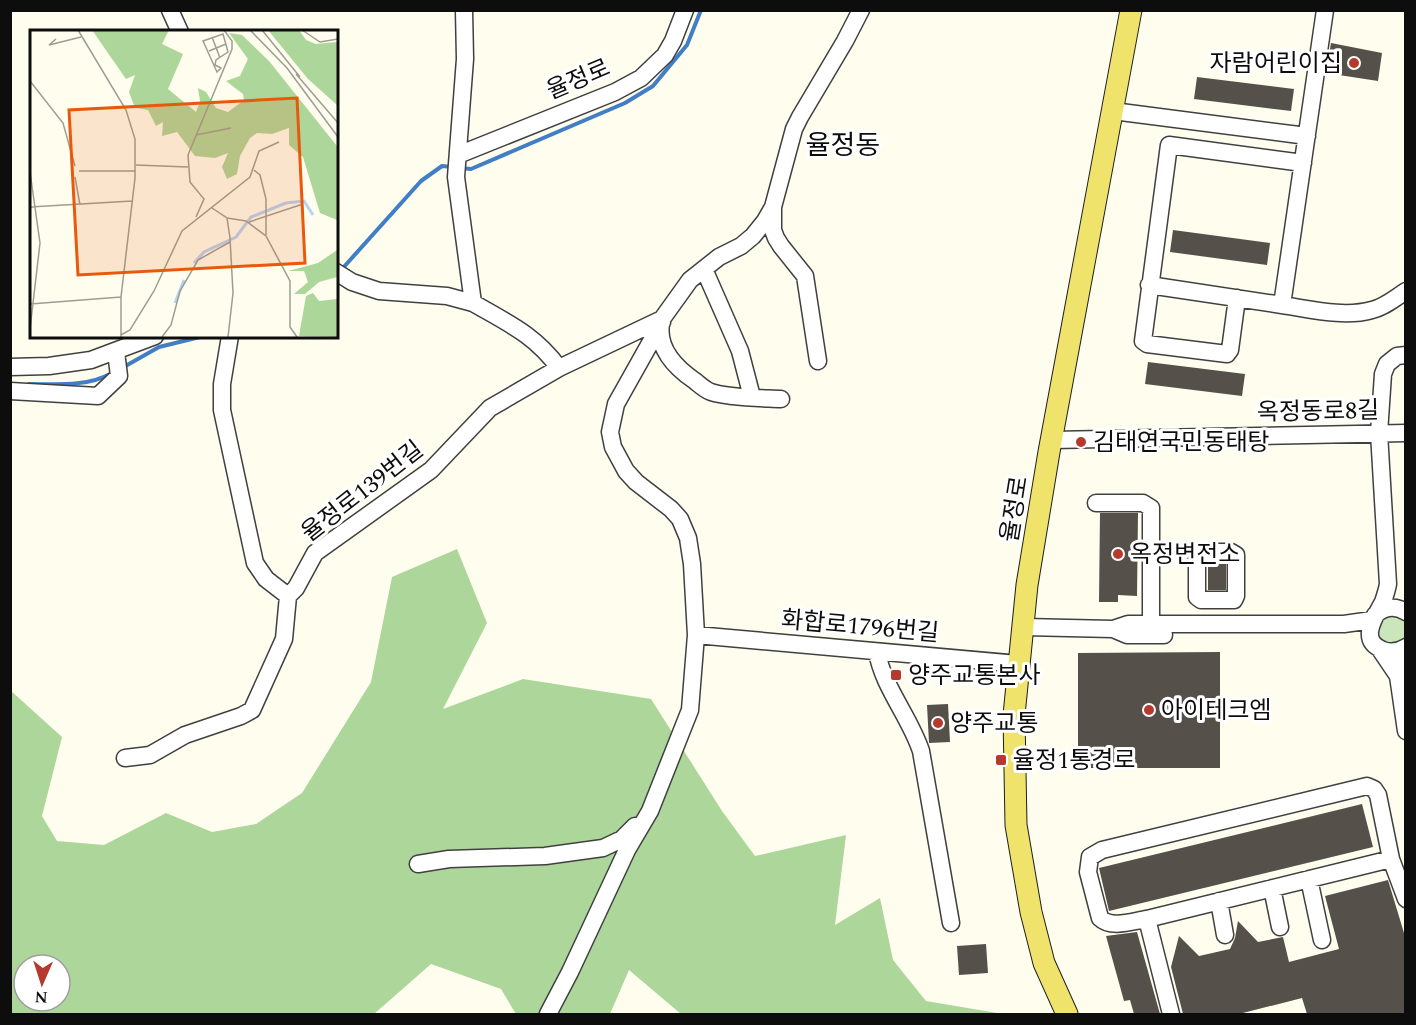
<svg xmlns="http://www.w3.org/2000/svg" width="1416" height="1025" font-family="Spectral,'Noto Sans KR',serif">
<rect width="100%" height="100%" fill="#fefdee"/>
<path fill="#cbe6ba" d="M1388,613l16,5 1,2v19l-13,7 -14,-7 -2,-16z"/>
<path fill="#add69a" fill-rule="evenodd" d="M457,549l30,74 -44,86 80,-30 128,20 71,112 33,45 91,-21 -11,90 45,-27 13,62 33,41 77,13h-322l-52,-44 -19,44h-94l-15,-25 -70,-25 -57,50h-363l-1,-324 52,47 -20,79 15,25 47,4 62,-32 46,19 44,-8 46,-31 69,-111 21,-105zM24,965h36v36h-36z"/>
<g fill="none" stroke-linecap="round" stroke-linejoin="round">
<path stroke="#417ec5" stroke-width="4" d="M460,168l11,1 154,-66 28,-17 34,-41 14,-35
M342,269l79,-88 21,-15 10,1
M122,368l37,-21 45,-11
M29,384c26,0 58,3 81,-10"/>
</g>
<path fill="#55504a" d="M1331,43l51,10 -4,28 -52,-8z
M1197,77l97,12 -3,22 -97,-12z
M1173,230l97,13 -3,22 -97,-13z
M1148,362l97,12 -3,22 -97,-12z
M1100,513h38l-1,83 -19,-1v7h-19z
M1208,562h18v28h-18z
M1220,652v116h-142v-115z
M948,704l2,38 -21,1 -2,-38z
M1362,804l11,43 -264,64 -10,-43z
M1388,880l16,53h2v81h-99l-5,-16 -63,16h-56l-12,-47 8,-31 20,20 31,-7 5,-11 3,-17 20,21 25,-5 6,25 50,-13 -14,-53z
M1137,932l23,82h-26l-4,-14 -6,1 -18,-65z
M986,944l2,29 -29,2 -2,-29z"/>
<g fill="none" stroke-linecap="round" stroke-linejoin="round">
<defs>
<path id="minor" d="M170,10l10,22
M464,10l1,49 -9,118 17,126c35,20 62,32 86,65
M1113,111l194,25
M458,155l157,-63 26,-14 24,-23 8,-14 12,-31
M773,208v22l3,8 5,8 24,30 13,85
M704,269l36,82 12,46
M336,272l16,10 27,9 68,5 26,7
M1149,285l133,20 43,-295
M1237,298l-7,52 -3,4 -80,-10 -4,-3 26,-196 134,18
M1282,305c28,4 62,13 90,5 13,-3 23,-12 34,-19
M661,324c-4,25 15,44 34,57 5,4 10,9 16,11 18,6 51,6 70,7
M230,336l-8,48v26l33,153 11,16 22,17
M1406,355l-9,1 -10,8 -4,10 -4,59 9,151c-1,6 -3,12 -5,18 -8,15 -25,38 0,48 8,3 15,2 23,-3
M10,367l39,-1 42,-6 64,-24
M10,391l88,5 21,-20 -3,-24
M1052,440l354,-7
M1096,503h47l8,5v116
M1203,552h28l5,3v41l-2,4h-33l-4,-3v-38l2,-5z
M1375,615c9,-8 20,-10 31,-3
M1024,627l89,2 15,-5h216l28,-4
M1113,629l14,6h37
M696,635l323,29
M1379,648l19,28 8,-28
M877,652c6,35 33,65 44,99l30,172
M1398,676l8,55
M125,758l25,-3 35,-20 56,-19 11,-6 32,-71 4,-43 8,-8 19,-35 116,-83 59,-62 69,-40 103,-49 28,-39 29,-23 22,-11 12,-10 12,-15 8,-14 21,-78 6,-12 45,-76 16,-31
M1391,859l-244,60c-14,2 -36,10 -47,-1l-12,-46 2,-15 12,-7 265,-64 7,3 4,6 13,64 15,40
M418,864l31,-5 96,-3 58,-8 19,-9 13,-13
M1309,879l13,61
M1272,888l8,39
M1219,901l6,34
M1147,919l24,95
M548,1014l22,-42 57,-122 23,-39 40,-101 6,-75 -4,-71 -4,-26 -8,-19 -9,-10 -35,-27 -10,-11 -13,-24 -3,-15 6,-28 46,-82"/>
<path id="major" d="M1067,1014l-23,-51 -13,-51 -15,-87 -2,-110 13,-130 22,-133 82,-442"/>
</defs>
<use href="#minor" stroke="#404040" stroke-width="19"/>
<use href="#major" stroke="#1e1e1e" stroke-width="23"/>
<use href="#minor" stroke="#fff" stroke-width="16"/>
<use href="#major" stroke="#f0e36c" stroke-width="21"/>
</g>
<g fill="#b53a2d" stroke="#fff" stroke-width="2">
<circle cx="1354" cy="63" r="6"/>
<circle cx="1081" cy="442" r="6"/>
<circle cx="1118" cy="554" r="6"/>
<rect x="890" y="669" width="12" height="12" rx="3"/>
<circle cx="1149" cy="710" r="6"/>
<circle cx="938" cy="723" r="6"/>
<rect x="995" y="754" width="12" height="12" rx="3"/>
</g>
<g text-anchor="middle" stroke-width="6" stroke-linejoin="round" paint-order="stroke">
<g font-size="24" fill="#0d0d0d" stroke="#fff" text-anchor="start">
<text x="1342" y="71" text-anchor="end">자람어린이집</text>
<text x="1093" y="450">김태연국민동태탕</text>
<text x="1130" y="562">옥정변전소</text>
<text x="908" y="683">양주교통본사</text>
<text x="1161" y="718">아이테크엠</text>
<text x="950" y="731">양주교통</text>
<text x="1013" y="768">율정1통경로</text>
</g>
<g font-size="24" fill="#0d0d0d" stroke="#fff">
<text transform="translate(578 79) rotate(-23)" y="8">율정로</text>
<text transform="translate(1318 411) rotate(-1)" y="8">옥정동로8길</text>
<text transform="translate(362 491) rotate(-38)" y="8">율정로139번길</text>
<text transform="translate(1014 509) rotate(-81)" y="8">율정로</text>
<text transform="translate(860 626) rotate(5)" y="8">화합로1796번길</text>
</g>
<g font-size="27" fill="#0d0d0d" stroke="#fff">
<text x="843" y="154">율정동</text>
</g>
</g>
<g transform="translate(30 30)">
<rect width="308" height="308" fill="#fefdee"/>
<path d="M62,0h77l-7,14 21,10 -15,35 28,23 4,-11 -2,-13 8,4 10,16 12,4 16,-12 -1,-6 -17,-13 14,-5 8,-17 -19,-26 13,2 27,26 68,85v74l-17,-7 -17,-56 -14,-12v-17l-17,6 -15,-1 -7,5 -10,18 -3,18 -10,5 -5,-12 6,-14 -13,5 -20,-2 -18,-24 -15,4 1,-14 -7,4 -8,-16 -13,-2 -6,-16 6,-17 -9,4zM238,0h31l7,10 10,4 21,-2v63l-29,-26zM307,220v27l-18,5 -14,12h-11l14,-12 -4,-11h-16l30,-8zM283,263l6,8 18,-2v38l-38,-1 7,-40z" fill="#add69a"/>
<path fill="none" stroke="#b6d3f2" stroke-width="3" d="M164,233l10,-11 32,-15 15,-20 35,-14 18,-2 9,14M145,273l9,-23"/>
<path fill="none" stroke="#9e9d94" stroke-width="1.5" d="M48,0l48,80 9,29v39l-14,119v40M220,0l37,38 51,69M232,0l38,47M272,0l18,12 18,-3M193,4l5,18 -12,8 -1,5 6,3 -4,4 -14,-31zM182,7l8,21M26,9l-7,6 32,-8M179,21l17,-7M266,44l42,49M0,51l33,42 12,43M166,105l35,-7M106,135l52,2M224,140l6,5 6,24v36M49,141h56M0,142l10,71 -10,86M45,147l5,28M0,177l102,-6M182,178l15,10 3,20 3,55 -5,44M166,187l8,-18 -14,-17 -2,-27 44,-106v-8l-8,-11M197,188l19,3 20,15 24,45v46l7,10M219,192l54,-18M0,274l91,-7M91,305l9,-5 24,-39 28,-60 68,-54 9,-26 20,-9M132,307l9,-12 9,-34 18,-31 32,-18"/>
<path fill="#e8590c" fill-opacity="0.15" stroke="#e8590c" stroke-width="3" d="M267,68l8,165 -227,12 -9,-165z"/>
<rect width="308" height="308" fill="none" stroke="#0d0d0d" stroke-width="3"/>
</g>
<rect width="1416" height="1025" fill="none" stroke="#0d0d0d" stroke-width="24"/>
<g transform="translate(42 983) rotate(183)"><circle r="28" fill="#ffffff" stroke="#9e9e9e" stroke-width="1.5"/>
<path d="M0-4.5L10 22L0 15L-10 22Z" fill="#b53a2d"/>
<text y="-9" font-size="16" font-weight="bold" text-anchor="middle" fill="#0d0d0d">N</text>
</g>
</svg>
